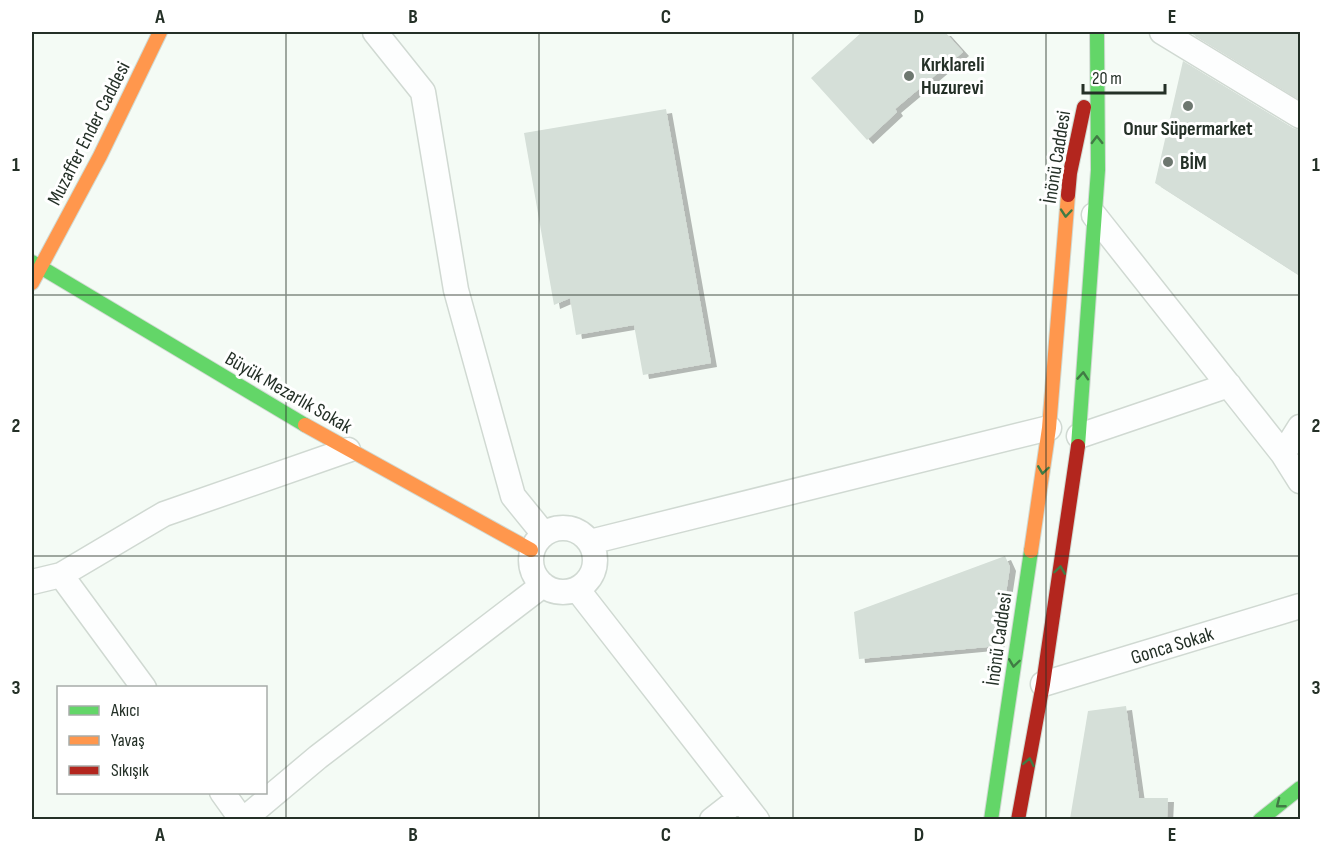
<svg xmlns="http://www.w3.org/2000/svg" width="1332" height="851" font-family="'Sofia Sans Condensed',sans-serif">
<defs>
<filter id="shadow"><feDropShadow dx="6" dy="4" stdDeviation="0" flood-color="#0004"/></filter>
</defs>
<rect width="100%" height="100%" fill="#f4fbf5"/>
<path fill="#d5dfd8" filter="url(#shadow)" d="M862,32h83l18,20 -68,57 2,3 -30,28 -56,-62z
M1189,32h111v68z
M1183,61l110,67 7,2v146l-145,-93z
M666,109l45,254 -68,12 -9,-50 -58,10 -6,-37 -16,7 -30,-172z
M1005,556l5,11 -12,79 -139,13 -5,-47z
M1126,706l13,92h29l-1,21h-97l18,-108z"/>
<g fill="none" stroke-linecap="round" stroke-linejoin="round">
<defs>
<path id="street" d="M375,32l48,60 33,198 57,206 30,37
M1162,32l138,84
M1094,215l189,239 17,27
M1079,436l150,-51
M1283,454l17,-27
M531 560a32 32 0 1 1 64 0a32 32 0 1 1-64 0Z
M590,542l459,-114
M61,575l83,113
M32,582l29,-7 103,-61 184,-64
M577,589l180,231
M1043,684l257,-78
M222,792l20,28
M243,820l75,-63 225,-172
M712,820l27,-21"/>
<path id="fast" d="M32,262l273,163
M1078,446l20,-276 -1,-138
M991,820l40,-269
M1260,820l40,-32"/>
<path id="slow" d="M32,283l68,-127 60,-124
M305,425l226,125
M1031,551l18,-123 19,-233"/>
<path id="jam" d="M1068,195l2,-22 14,-66
M1018,820l25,-136 35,-238"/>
</defs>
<use href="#street" stroke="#d0d9d2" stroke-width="27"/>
<use href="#fast" stroke="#d0d9d2" stroke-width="16"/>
<use href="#slow" stroke="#d0d9d2" stroke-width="16"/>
<use href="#jam" stroke="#d0d9d2" stroke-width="16"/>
<use href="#street" stroke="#fdfefe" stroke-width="24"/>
<use href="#fast" stroke="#63d668" stroke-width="14"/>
<use href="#slow" stroke="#ff974d" stroke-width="14"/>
<use href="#jam" stroke="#b3261e" stroke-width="14"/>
</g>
<defs><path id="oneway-chevron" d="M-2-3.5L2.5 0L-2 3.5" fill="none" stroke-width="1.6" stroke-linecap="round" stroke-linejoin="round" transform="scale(1.5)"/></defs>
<g stroke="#407b44">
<use href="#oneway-chevron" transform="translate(1097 140) rotate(-91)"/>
<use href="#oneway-chevron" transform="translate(1066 213) rotate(95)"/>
<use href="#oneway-chevron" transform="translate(1083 376) rotate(-86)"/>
<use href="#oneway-chevron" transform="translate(1043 470) rotate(98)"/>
<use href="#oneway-chevron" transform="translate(1060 570) rotate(-82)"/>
<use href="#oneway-chevron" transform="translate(1014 663) rotate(98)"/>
<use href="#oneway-chevron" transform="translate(1029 762) rotate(-79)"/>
<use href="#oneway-chevron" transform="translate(1280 804) rotate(142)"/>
</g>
<path fill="none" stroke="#243027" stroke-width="1.5" stroke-opacity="0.55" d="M286,32v788M539,32v788M793,32v788M1046,32v788M32,295h1268M32,556h1268"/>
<g fill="#6d776f" stroke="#fff" stroke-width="2">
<circle cx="909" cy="76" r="6"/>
<circle cx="1188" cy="106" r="6"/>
<circle cx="1168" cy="162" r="6"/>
</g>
<g text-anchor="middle" stroke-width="6" stroke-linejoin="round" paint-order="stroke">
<g font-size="20" font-weight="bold" fill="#243027" stroke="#fff" text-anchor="start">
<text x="921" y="71">Kırklareli<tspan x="921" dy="23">Huzurevi</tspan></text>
<text x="1188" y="135" text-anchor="middle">Onur Süpermarket</text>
<text x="1180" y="169">BİM</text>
</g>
<g font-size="20" fill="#243027" stroke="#fff">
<text transform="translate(88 133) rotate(-63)" y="7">Muzaffer Ender Caddesi</text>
<text transform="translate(1056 157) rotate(-81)" y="7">İnönü Caddesi</text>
<text transform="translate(289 392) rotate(30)" y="7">Büyük Mezarlık Sokak</text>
<text transform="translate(998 639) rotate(-82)" y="7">İnönü Caddesi</text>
<text transform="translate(1172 645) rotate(-17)" y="7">Gonca Sokak</text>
</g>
</g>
<rect width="1332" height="851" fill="none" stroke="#ffffff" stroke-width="66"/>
<rect x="57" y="686" width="210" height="108" fill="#ffffff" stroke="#a7aca9" stroke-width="1.5"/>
<rect x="69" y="706" width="30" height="9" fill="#63d668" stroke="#a7aca9" stroke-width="1.5"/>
<text x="111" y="716" font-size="18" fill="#243027">Akıcı</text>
<rect x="69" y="736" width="30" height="9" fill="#ff974d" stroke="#a7aca9" stroke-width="1.5"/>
<text x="111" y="746" font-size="18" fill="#243027">Yavaş</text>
<rect x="69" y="766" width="30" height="9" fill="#b3261e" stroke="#a7aca9" stroke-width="1.5"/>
<text x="111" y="776" font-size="18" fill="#243027">Sıkışık</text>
<path d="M1083 84v9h82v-9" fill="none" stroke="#243027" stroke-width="3"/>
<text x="1092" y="84" font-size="18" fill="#243027" stroke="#ffffff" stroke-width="4.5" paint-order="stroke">20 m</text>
<rect x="33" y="33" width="1266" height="785" fill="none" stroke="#243027" stroke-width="2"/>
<g font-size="20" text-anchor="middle" font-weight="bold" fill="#243027">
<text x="160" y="23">A</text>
<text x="413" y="23">B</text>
<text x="666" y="23">C</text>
<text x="919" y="23">D</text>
<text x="1172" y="23">E</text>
<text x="16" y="171">1</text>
<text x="1316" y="171">1</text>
<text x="16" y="432">2</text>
<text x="1316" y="432">2</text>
<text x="16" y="694">3</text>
<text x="1316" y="694">3</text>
<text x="160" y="841">A</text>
<text x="413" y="841">B</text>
<text x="666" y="841">C</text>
<text x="919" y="841">D</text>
<text x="1172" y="841">E</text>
</g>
</svg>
